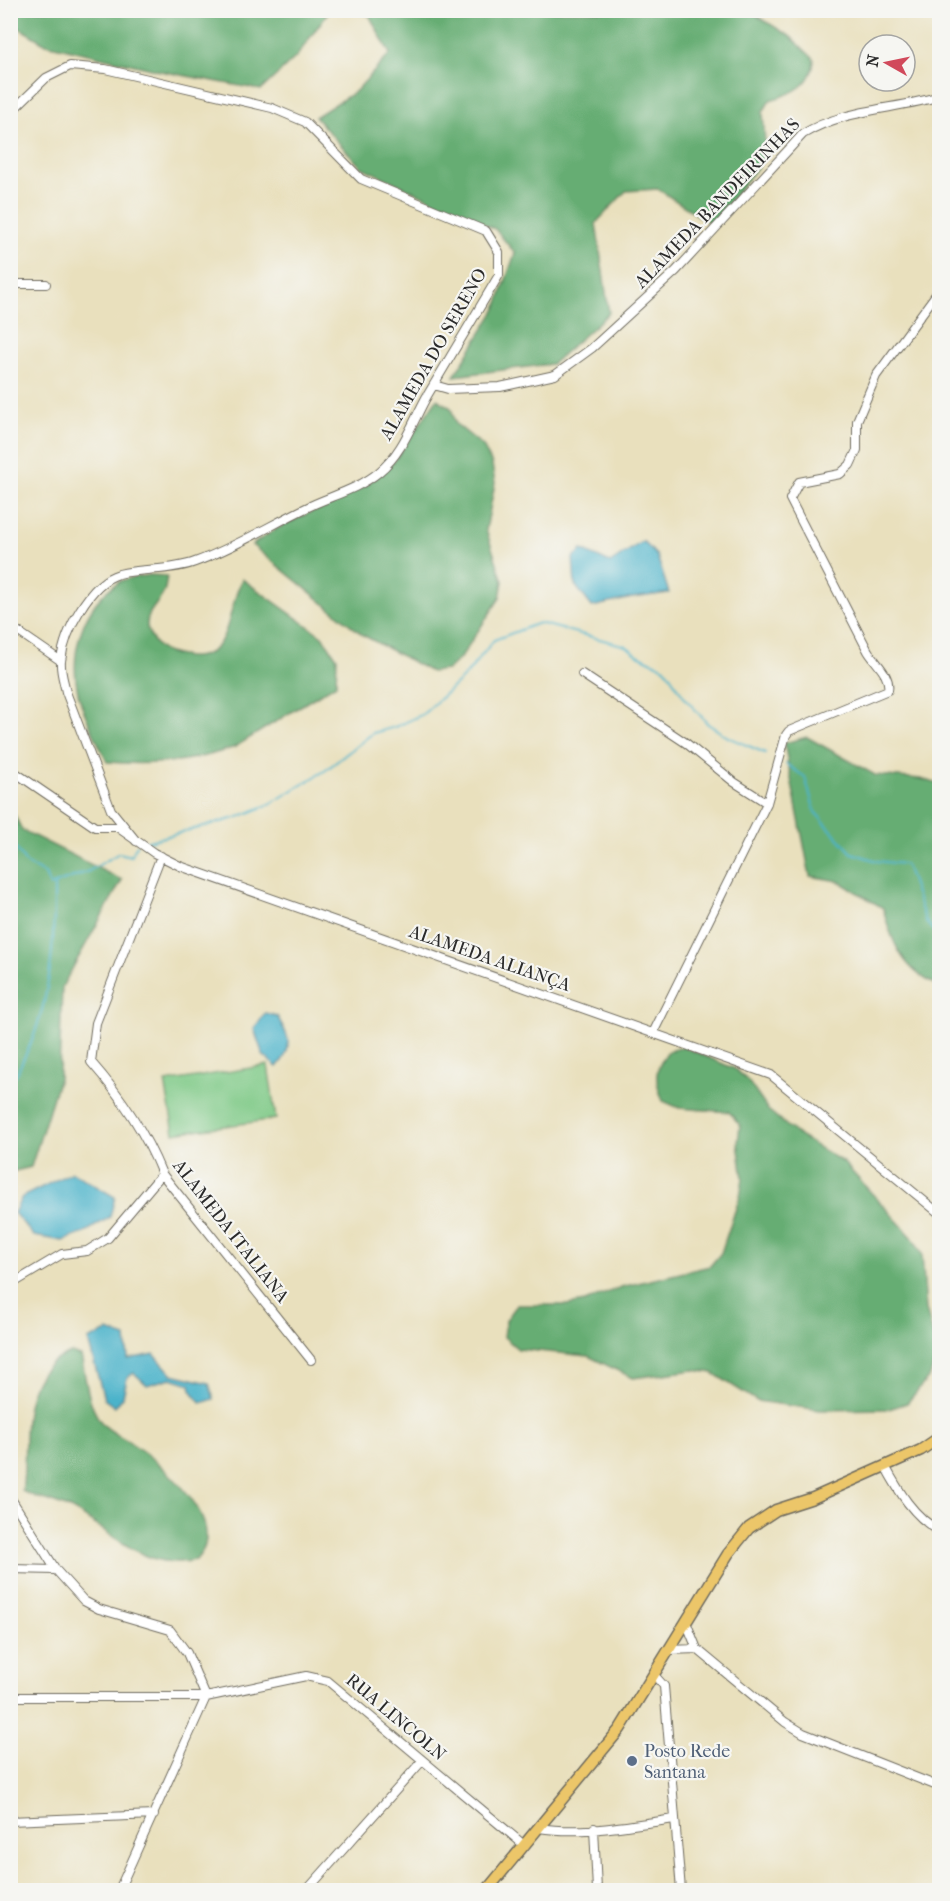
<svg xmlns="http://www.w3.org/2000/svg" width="950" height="1901" font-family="'IM FELL French Canon',serif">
<rect width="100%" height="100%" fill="#f6f6f2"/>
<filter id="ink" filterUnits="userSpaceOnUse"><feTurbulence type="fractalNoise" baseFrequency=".0167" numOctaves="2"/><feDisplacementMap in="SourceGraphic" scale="12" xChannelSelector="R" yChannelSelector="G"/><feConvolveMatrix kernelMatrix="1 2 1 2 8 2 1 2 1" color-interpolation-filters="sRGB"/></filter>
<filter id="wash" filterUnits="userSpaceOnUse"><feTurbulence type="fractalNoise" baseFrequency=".008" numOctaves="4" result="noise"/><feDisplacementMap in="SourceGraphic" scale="24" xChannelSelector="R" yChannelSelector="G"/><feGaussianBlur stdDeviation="1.35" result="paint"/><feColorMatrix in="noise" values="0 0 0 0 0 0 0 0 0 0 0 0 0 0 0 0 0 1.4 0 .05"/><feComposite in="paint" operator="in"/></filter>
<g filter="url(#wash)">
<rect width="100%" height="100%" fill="#e9e0bd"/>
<path fill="#7ec986" stroke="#547a58" stroke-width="1.5" d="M268,1065l8,54 -102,14 -9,-51z"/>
<path fill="#66ad73" stroke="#486c4f" stroke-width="1.5" d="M11,10h318v1l-32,45 -36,34 -101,-19 -114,-27 -35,-21z
M345,11h404l41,25 24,23c-1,26 -21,35 -44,41l-7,12 3,45 -55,67 -53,-35 -32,2 -30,32 13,90 -57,51 -98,12 42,-67 19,-56 -20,-24 -134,-62 -46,-50 41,-26 34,-37 -21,-39z
M437,399l14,9 5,16 27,22 9,18 3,19 -9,47 17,51 -3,17 -39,59 -14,13 -16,2 -68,-37 -111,-90 24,-16 89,-43 30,-26z
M150,575l17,1c-1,5 -1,13 -4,18 -5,10 -17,18 -16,32 2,11 11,24 22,27 64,20 55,-37 73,-74l80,57 15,22 -1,26 -101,63c-41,15 -85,19 -128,15 -10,-22 -23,-45 -29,-69 -9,-40 4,-88 41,-111 8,-5 22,-5 31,-7z
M807,737l68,38 46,4 18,5v202c-36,-15 -47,-43 -56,-78l-45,-27 -28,-5 -26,-133z
M11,808l11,22 100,50 -60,107 -3,91 -28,89 -20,5z
M684,1047l51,22 13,12 20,29 30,25 45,27 69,75 10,17 4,55 9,34v17l-5,16 -23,27 -18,6 -69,1 -63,-9 -44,-28 -19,-3 -61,8 -45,-22 -70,-7 -14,-12 2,-17 11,-15h51l17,-3 36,-15 89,-21 11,-13 19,-57 3,-18 -5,-35 2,-18 -11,-13 -50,-4 -16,-7c-9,-23 -9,-30 5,-50z
M71,1353l10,3c5,21 6,48 20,66 7,9 20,14 30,21 27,18 84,65 74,102 -1,5 -6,11 -9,15 -53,12 -83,-29 -126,-51 -16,-8 -33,-10 -48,-18 8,-49 -11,-117 49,-138z"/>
<path fill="#4bb3ca" stroke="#3b6f7a" stroke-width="1.5" d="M643,541l14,15 12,37 -37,5 -40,9 -17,-22 -2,-27 9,-8 28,13z
M265,1013l12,3c12,21 18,31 0,51l-14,-12 -9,-26z
M72,1172l43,25 -5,20 -26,16 -21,8 -29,-5 -20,-23 8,-16z
M108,1331l18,6 2,22 26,-5 18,20 37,9 5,16 -13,4 -10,-13 -1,-6 -19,-6 -24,7 -13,-12 -7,5 -4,19 -8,10 -11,-8 -16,-59z"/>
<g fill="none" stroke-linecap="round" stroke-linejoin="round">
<path stroke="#4bb3ca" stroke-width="2" d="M786,764l19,13 10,35 37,41 25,8 27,3 3,4 19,54 14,16
M10,840l16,23 19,11 5,12 39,-15 30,-18 12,3 6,-11
M145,842l91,-24 34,-14 56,-34 47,-37 22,-6 28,-13 42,-38 29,-36 45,-17 87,23 12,9 27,13 20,30 23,26 20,13 37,16
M10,1082c6,-5 9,-13 12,-20 28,-53 33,-116 32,-176"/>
</g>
</g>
<g filter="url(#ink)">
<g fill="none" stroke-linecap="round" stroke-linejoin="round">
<defs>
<path id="minor" d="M10,113l36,-35 24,-12 35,3 167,39 33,14 56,57 125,52 13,21v23c-24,40 -48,80 -72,121 -15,27 -24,56 -48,76 -22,18 -49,24 -73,36 -37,18 -72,40 -111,54 -24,9 -51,6 -76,12 -29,8 -55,58 -58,87 -1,10 3,21 5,31l45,118 25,31
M10,284h36
M434,385l14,4 52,-2 55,-12 37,-27 84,-77 127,-137c41,-25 91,-24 137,-38
M10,626l51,35
M582,674l104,69 48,39 33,21
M10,769l85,58h22l37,26 26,13 591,209 169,139
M161,856l-65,167 -5,39c30,34 54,70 71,112l149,186
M653,1033l114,-230 19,-68 3,-4 99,-41c3,-15 -13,-27 -20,-39l-78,-152 9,-17 41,-8 10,-9 7,-15v-29l19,-45 64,-87
M10,1285l52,-31 25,-3 21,-13 54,-64
M885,1466c13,24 29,52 55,65
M10,1497l46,73 28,31 15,8 71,21 17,23 19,44 -87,193
M10,1569l46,1
M686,1622l11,27 88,73 18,11 137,54
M669,1650l28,-1
M654,1675l10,11 17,204
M10,1697h196l100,-21 22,5 196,164
M10,1821l144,-6
M539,1828c43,7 92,-3 136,-9
M594,1828l3,62
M307,1890l115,-129"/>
<path id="major" d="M487,1890l133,-161 108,-175 21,-26 27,-18 37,-12 108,-48 19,-13"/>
</defs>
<use href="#minor" stroke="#6e6a5e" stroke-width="10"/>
<use href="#major" stroke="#6e6a5e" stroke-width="13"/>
<use href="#minor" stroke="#fff" stroke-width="8"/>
<use href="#major" stroke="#ecc669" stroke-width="10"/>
</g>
</g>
<circle fill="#5c6f8a" stroke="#f6f6f2" stroke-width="2" cx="632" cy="1761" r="6"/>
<g text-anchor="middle" stroke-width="4.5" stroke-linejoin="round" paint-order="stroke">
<g font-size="18" fill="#2b2b2b" stroke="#f6f6f2">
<text transform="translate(717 203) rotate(-46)" y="6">ALAMEDA BANDEIRINHAS</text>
<text transform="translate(433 354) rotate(-60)" y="6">ALAMEDA DO SERENO</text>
<text transform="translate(490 958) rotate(19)" y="6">ALAMEDA ALIANÇA</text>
<text transform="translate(231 1231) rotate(52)" y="6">ALAMEDA ITALIANA</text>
<text transform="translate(396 1717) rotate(40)" y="6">RUA LINCOLN</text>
</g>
<g font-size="18" fill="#4e5e75" stroke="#f6f6f2" text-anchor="start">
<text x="644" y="1757">Posto Rede<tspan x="644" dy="21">Santana</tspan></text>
</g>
</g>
<rect width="950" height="1901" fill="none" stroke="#f6f6f2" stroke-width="36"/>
<g transform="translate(887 63) rotate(279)"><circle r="28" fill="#f6f6f2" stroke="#a5a5a2" stroke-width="1.5"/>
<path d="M0-4.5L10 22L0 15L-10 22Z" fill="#d1495b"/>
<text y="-9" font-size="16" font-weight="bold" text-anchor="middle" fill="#2b2b2b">N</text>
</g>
</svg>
